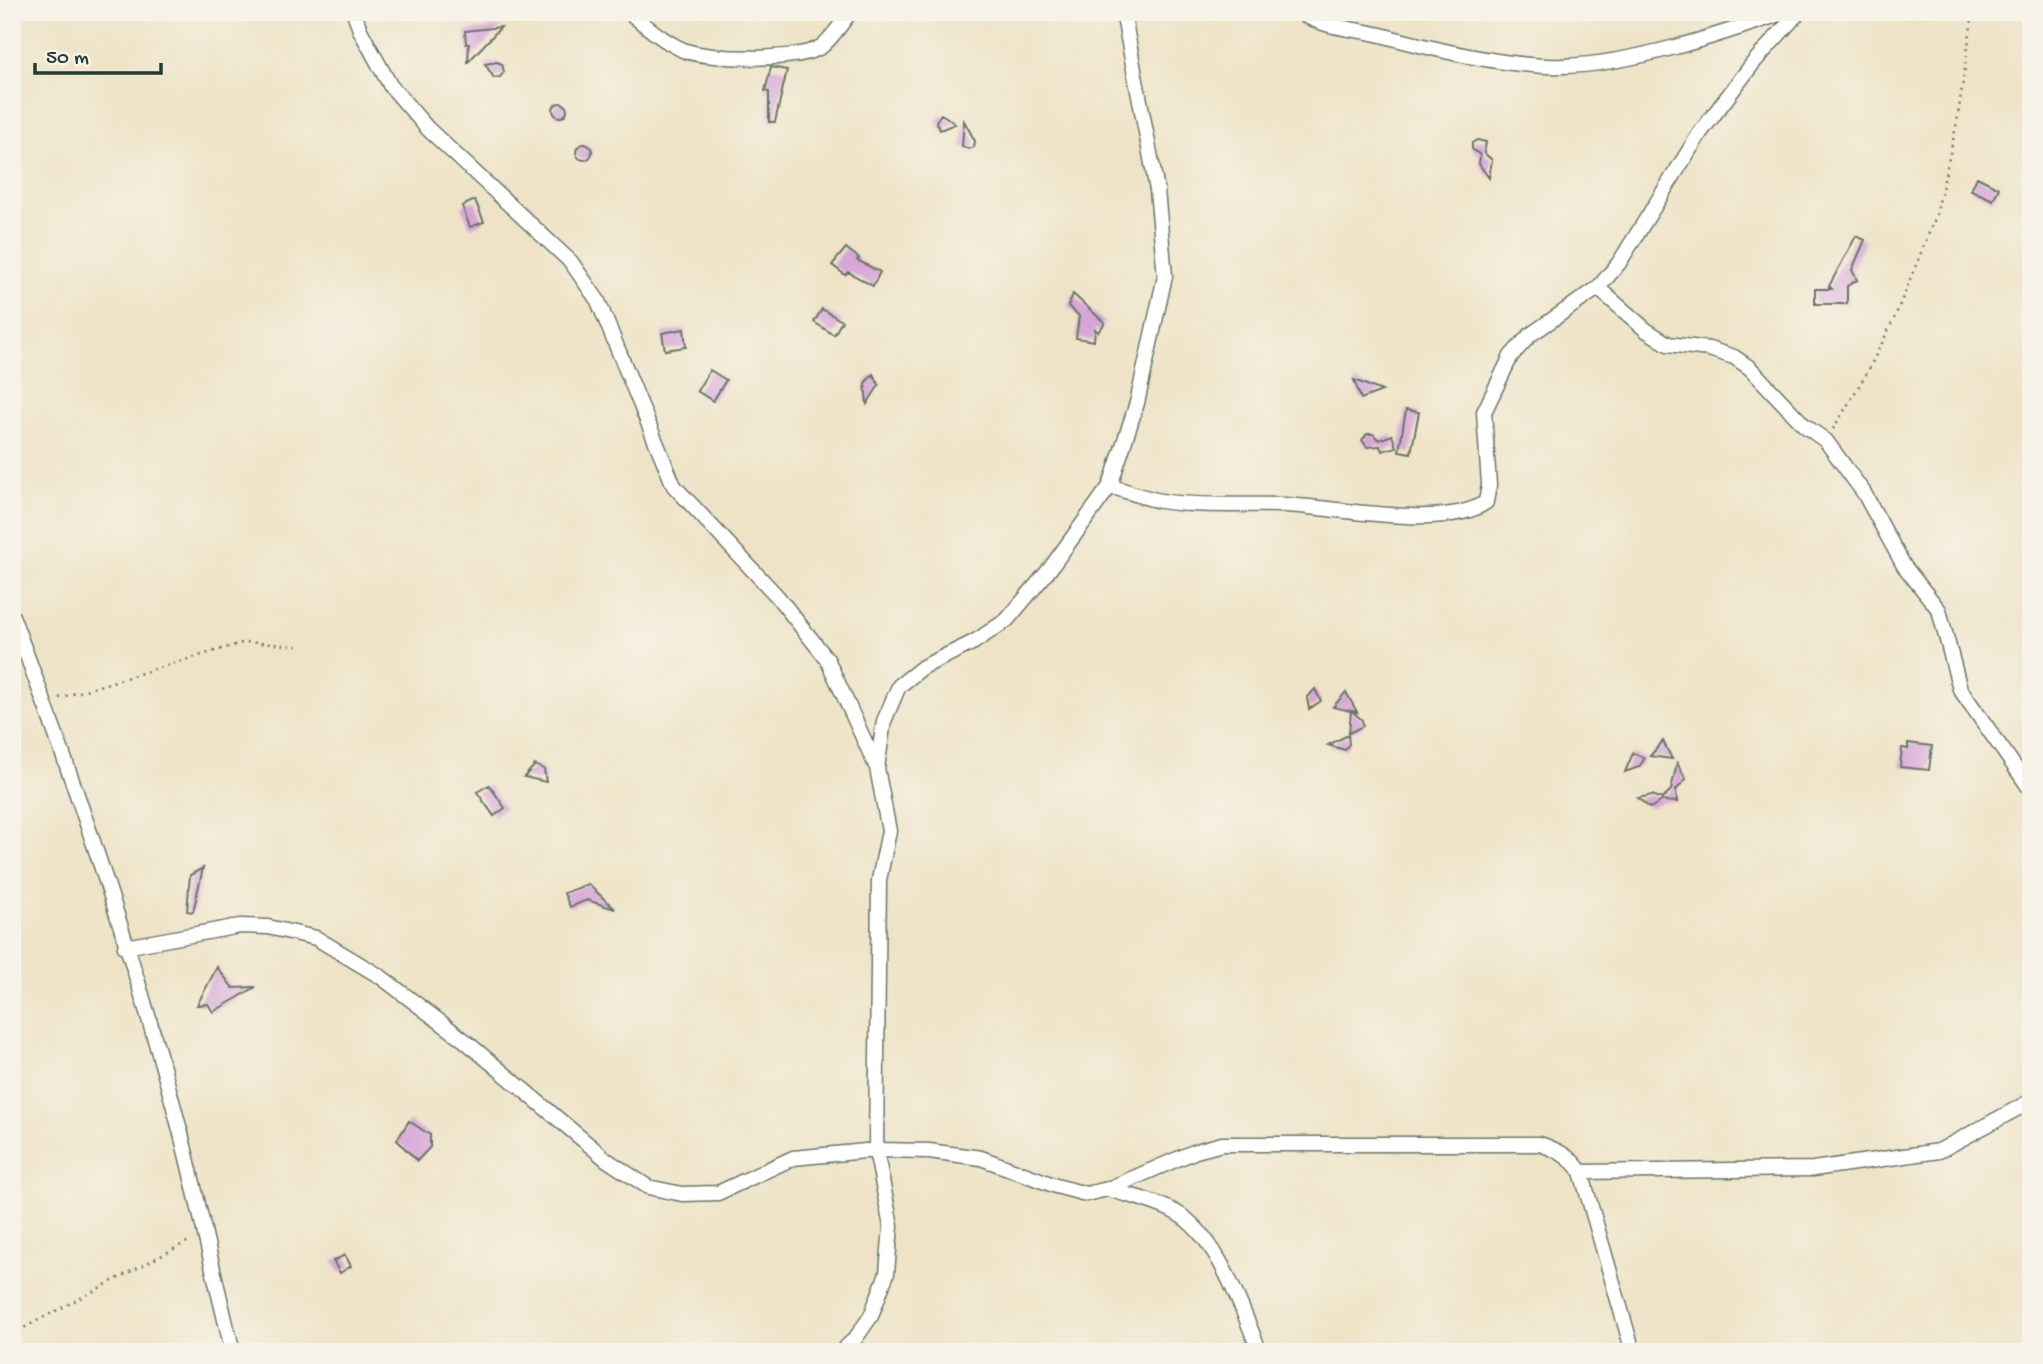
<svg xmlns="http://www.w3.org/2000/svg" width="2043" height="1364" font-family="'Gochi Hand',sans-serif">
<rect width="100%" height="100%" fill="#f7f3e8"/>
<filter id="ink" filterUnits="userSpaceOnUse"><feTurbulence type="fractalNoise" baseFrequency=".0143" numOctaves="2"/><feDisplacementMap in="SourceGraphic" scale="14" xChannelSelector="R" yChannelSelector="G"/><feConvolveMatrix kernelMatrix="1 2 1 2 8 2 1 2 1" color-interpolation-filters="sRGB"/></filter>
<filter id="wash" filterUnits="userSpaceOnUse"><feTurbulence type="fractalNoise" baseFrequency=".00686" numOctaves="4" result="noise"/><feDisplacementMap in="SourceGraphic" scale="28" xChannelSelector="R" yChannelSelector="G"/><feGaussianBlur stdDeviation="1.57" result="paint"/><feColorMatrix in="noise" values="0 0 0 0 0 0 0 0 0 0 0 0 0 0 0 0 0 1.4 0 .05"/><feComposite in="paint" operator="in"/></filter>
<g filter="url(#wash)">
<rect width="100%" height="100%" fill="#eee3c6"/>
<g id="blocks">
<path fill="#d7a6d7" d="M501,27l-33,35 1,-18h-3l-1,-13z
M497,62l5,2 2,8 -4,5 -6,1 -9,-14z
M771,67l16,3 -12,52h-6v-30l-4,-1z
M553 110a7 7 0 1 1 14 0a7 7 0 1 1-14 0Z
M941,114l5,3 9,7 -15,6 -4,-9z
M964,121l11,20 -1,6 -6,2 -6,-3z
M1477,140l9,2 -2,11 8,7 -3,18 -10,-14 1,-9 -8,-6v-6z
M576 152a8 8 0 1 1 16 0a8 8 0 1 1-16 0Z
M1977,177l22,11 -6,12 -22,-10z
M475,200l9,22 -14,5 -8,-21z
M1856,236l9,4 -13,30 5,10 -10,6v18h-32v-15h17l-3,-3z
M846,248l13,10 -2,2 23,12 -7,14 -25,-14 -3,3 -13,-10z
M1073,294l32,29 -7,9 -3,-3 -1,12 -18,-3 3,-22 -11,-10z
M822,309l20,12 -8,14 -20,-13z
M684,329l2,18 -21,3 -3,-17z
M710,370l16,10 -13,21 -16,-10z
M873,374l6,11 -12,19 -2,-21z
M1354,380l28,11 -21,8z
M1406,410l13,2 -8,41 -12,-2z
M1367,434h6l6,6 13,-5 4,12 -14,4 -2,-5 -13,1 -5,-7z
M1315,689l6,12 -12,8 -2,-11z
M1346,692l11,20 -5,-1 10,9 1,6 -14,7 2,-22 -18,-4z
M1348,735l1,9 -4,6 -17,-5z
M1663,741l9,18 -22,-3z
M1908,743l24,3 -3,24 -29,-3 2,-19 6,1z
M1633,753l12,5 -6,9 -14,5z
M1677,763l9,16 -10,11 1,12 -15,-1 -12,7 -12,-10 14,-3 10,4 9,-9z
M535,765l9,4 2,13 -22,-5z
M489,785l16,23 -11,8 -17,-24z
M203,868l-10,44 -6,-1 3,-36z
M588,884l27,25 -28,-9 -17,7 -6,-14z
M217,967l16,21 23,-1 -43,25 -5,-8 -11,1z
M409,1121l21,14v12l-13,14 -20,-21z
M345,1255l6,11 -11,7 -7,-12z"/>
</g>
</g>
<g filter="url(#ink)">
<use href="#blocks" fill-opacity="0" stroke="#677767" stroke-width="2"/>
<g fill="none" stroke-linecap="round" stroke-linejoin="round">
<defs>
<path id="street" d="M354,12l6,18 30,55 38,44 143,133 27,39 76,185 103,110 50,63 50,109 12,63 -10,49 -3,270 15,76 -4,47 -16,43 -16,23 -14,13
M629,12c17,14 34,29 54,38 25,10 118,12 139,-4 11,-9 20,-23 28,-34
M1300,12c25,17 54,16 81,23 51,14 131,33 183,31 68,-2 156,-31 221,-54
M1598,288l48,42 22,14 41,5 25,8 16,11 54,57 22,16 38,52 40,73 35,44 21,79 71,101
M1110,486c17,5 34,12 51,15 35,6 88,3 124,4 50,2 161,26 201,-3l3,-17 -5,-73 27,-56 19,-21 68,-47 21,-25 81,-130 54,-71 45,-50
M12,616c64,168 122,340 168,514 19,74 34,148 53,222
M877,768l7,-47 15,-35 24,-19 51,-25 33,-22 42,-50 61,-84 27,-83 28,-127 -8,-86 -34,-178
M125,947l115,-21 28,1 48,11 65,39 83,63 143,120 41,27 34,7 36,-1 75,-35 83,-8 53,1 52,7 75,28 30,8 22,-5 88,-38 26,-7h318c17,6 30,12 41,28l52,180
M1581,1172l232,-3 126,-18 92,-50
M1108,1189c22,7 47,12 67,23 43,23 66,96 85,140"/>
</defs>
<use href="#street" stroke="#677767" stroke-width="17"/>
<path stroke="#677767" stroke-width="2.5" stroke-dasharray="2 5" stroke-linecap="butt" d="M1833,429l35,-58 26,-52 42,-103 21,-94 16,-110
M59,698l186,-56 53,4
M12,1334l177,-93"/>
<use href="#street" stroke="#fff" stroke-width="14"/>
</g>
</g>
<rect width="2043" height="1364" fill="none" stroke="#f7f3e8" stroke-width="42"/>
<path d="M35 63v10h126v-10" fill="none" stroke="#1f3d34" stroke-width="3.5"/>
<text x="46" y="63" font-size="21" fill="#1f3d34" stroke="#f7f3e8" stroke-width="5" paint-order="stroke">50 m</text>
</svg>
